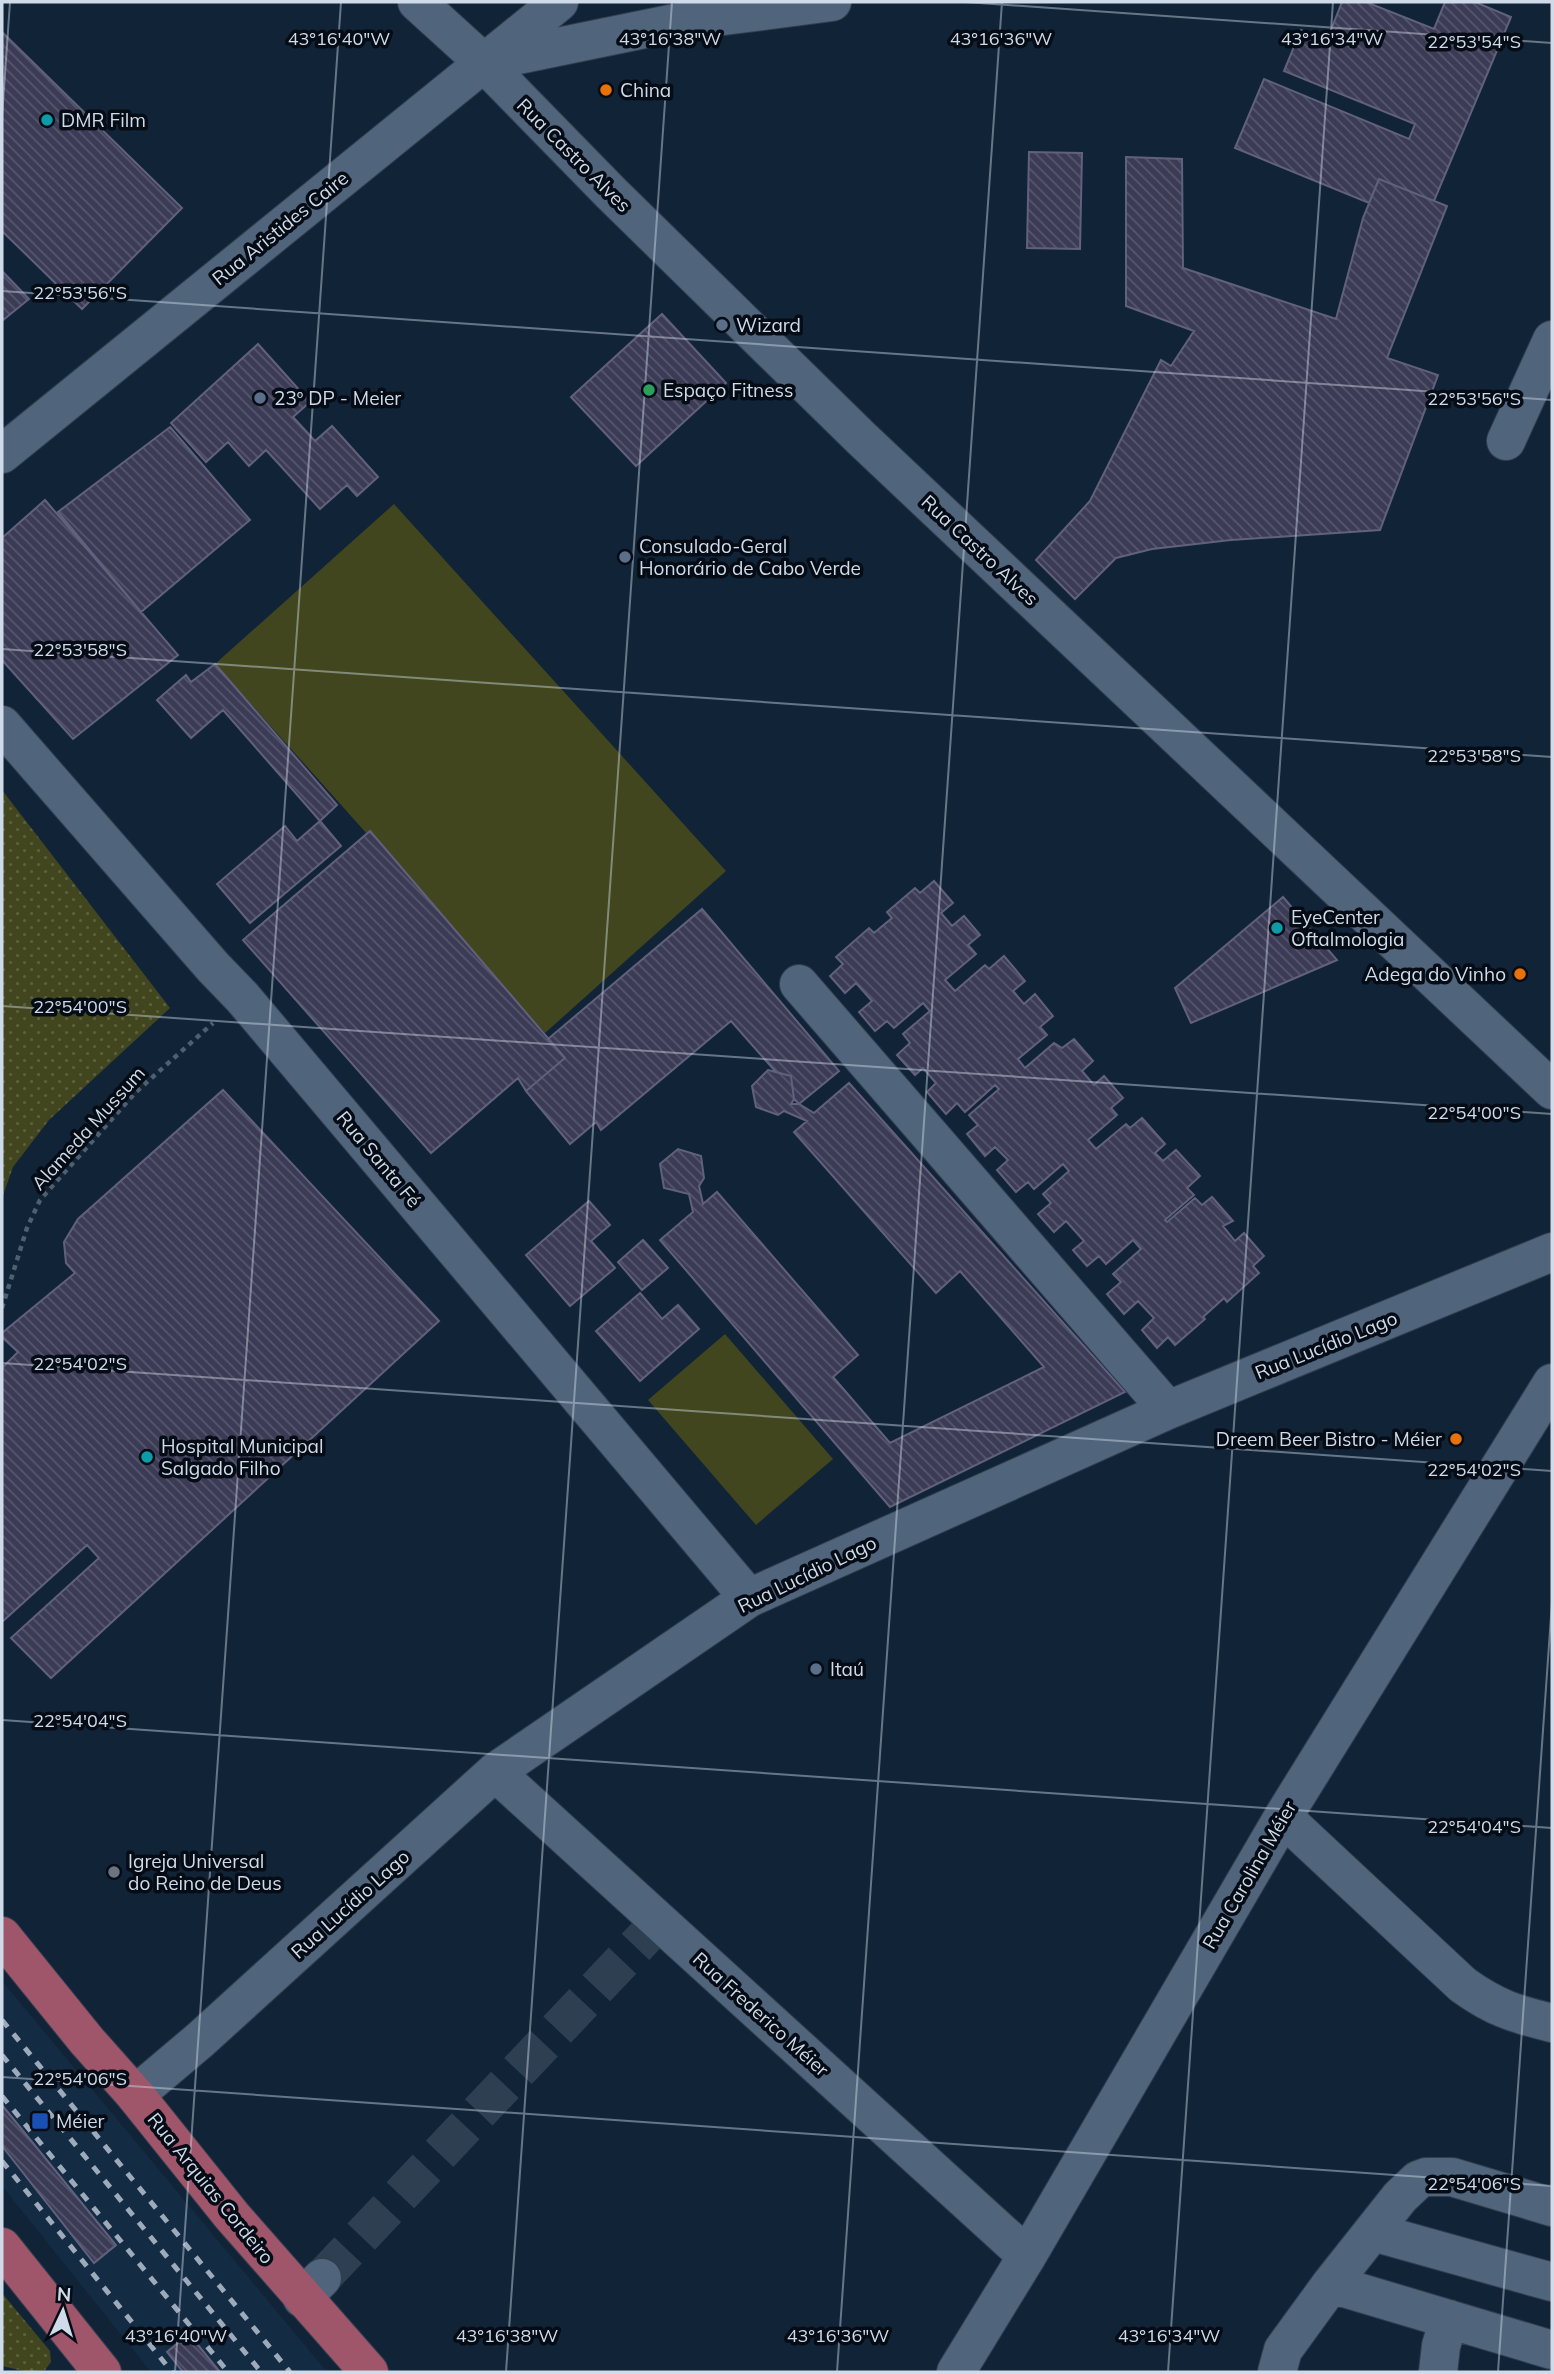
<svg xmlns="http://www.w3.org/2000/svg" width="1554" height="2374" font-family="Mulish,sans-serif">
<defs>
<pattern id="park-dots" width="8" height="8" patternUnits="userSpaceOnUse" patternTransform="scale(1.75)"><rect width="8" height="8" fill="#41461e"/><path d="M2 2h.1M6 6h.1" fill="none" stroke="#5b603f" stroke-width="1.8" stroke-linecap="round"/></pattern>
<pattern id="building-back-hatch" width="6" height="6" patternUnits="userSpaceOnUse" patternTransform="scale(1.75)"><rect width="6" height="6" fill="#3b3b55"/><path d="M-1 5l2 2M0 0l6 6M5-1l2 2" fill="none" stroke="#56576d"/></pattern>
</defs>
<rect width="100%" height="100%" fill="#112437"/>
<path fill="#142b44" d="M2,1981l325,391h-176l-149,-186z"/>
<path fill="#41461e" d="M394,504l332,367 -181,162 -330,-369z
M725,1334l108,125 -77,66 -108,-125z"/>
<path fill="url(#park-dots)" d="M2,790l168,218 -121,112 -36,47 -11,31z
M2,2293l48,58 1,11 -6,8 -17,2 -26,-6z"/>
<path fill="url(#building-back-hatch)" stroke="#61617d" stroke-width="2" d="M1342,2h24l68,27 11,-27h30l36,15 -77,184 -55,-22 -10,24 -134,-55 29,-69 145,60 6,-15 -131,-53 17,-41 26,10z
M2,32l180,176 -100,101 -80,-78z
M1029,152l53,1 -2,96 -53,-1z
M1126,157l56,2 1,109 153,51 27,-101 16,-39 68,27 -60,152 51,17 -58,155 -149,10 -79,9 -36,9 -41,41 -39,-39 54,-59 71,-141 10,6 23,-35 -68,-25z
M2,271l27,28 -27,22z
M662,314l64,69 -90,83 -65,-69z
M258,344l52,58 -17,15 22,24 17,-15 46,51 -21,19 -10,-11 -27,24 -54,-59 -17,16 -21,-24 -22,20 -35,-39z
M170,427l80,93 -109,92 -83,-100z
M45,500l133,155 -105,84 -71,-79v-122z
M215,664l122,141 -17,16 -97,-111 -32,28 -34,-38 29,-25 5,7z
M320,821l21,25 -91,77 -33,-39 68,-58 12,15z
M370,831l195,227 -39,33 -8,-13 -87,75 -188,-213z
M934,881l19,22 -12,10 11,13 12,-10 16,19 -12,10 8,9 -31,26 10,11 30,-26 4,4 15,-13 21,25 -12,10 11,13 11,-10 18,22 -13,11 7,8 -29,24 7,9 29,-25 8,5 12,-9 19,22 -11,10 12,14 10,-9 19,22 -12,10 6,7 -29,25 8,9 30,-25 4,4 12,-10 23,26 -10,9 8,8 13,-11 24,26 -13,12 7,7 -29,25 2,2 28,-24 7,7 10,-8 21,24 -10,5 12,15 9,-8 20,23 -11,10 6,7 -32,29 -3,-4 -21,19 2,2 -30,26 -7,-8 -11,11 -15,-18 12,-12 -16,-17 -14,13 -17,-20 14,-12 -8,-8 28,-25 -8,-9 -27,24 -7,-8 -12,10 -14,-16 11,-9 -18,-20 -12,11 -16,-18 13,-11 -8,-9 26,-23 -6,-7 -29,25 -6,-7 -12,10 -19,-22 11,-10 -13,-13 -10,9 -18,-22 11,-9 -9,-10 30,-26 -4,-4 -30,27 -8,-9 -11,11 -19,-22 9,-9 -13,-15 -8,7 -18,-20 13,-12 -7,-9 27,-23 -7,-8 -29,25 -7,-7 -12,10 -16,-19 13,-11 -16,-18 -11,10 -15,-17 13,-12 -7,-7 33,-29 5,5 18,-15 -5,-6 28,-24 5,5z
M1283,897l54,63 -146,63 -16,-35z
M702,909l137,162 -40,33 -5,-5 -3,-23 -15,-4 -45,-51 -130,109 -5,-8 -26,22 -44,-53 39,-33 -17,-19z
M768,1070l23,6 3,23 -3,5h8l15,9 35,-30 276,309 -235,115 -230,-267 33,-28 -4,-18 -25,-6 -4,-24 18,-15 23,7 3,22 -5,8 4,18 14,-12 141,163 -25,22 57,66 154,-76 -84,-96 -24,22 -142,-161 13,-11 -23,-10 -6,4 -22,-8 -4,-21z
M223,1090l216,231 -388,357 -40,-40 88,-80 -12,-13 -85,77v-254l16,-16 -16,-15v-4l73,-60 -9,-10 -2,-21 14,-23z
M589,1201l21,24 -19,16 24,27 -45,38 -44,-51z
M643,1240l25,28 -26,22 -24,-28z
M640,1293l22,26 16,-14 21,24 -59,52 -44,-50z
M2,2105l114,140 -22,18 -92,-117z
M189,2334l31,38h-37l-16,-20z"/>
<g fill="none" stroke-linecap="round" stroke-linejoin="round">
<path stroke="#2e3f52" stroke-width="38" stroke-dasharray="38 19" stroke-linecap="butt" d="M322,2278l338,-357"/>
<defs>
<path id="minor" d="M417,2l66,60 128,131 250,245 691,652
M489,61l195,-40 148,-19
M1506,441l46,-101
M2,454l557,-452
M2,725l211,242 29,30 507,601
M799,984l369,426
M495,1772l532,484
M1283,1817l180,168c32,23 52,29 89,38
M135,2095l65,-55 295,-268 254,-174 419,-188 384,-158
M1373,2232l179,50
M1331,2284l221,66
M302,2298l20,-20
M956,2372l71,-116 256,-439 269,-434
M1277,2372l6,-22 48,-66 69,-87 18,-17 8,-3h26l100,30
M1438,2372l3,-26 8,-27"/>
<path id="major" d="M2,1936l85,105 48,54 97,121 137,156
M2,2247l100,125"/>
</defs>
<use href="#minor" stroke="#323e4f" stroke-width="40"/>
<use href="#major" stroke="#323e4f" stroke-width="40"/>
<path stroke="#4e5f70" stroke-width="4.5" stroke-dasharray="5 5" stroke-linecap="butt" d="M2,1308l25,-80 13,-28 96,-108 77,-69"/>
<use href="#minor" stroke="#50657c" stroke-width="38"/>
<use href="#major" stroke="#9f566a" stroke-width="38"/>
<path stroke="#9daab9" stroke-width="5" stroke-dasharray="9 9" stroke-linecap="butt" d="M2,2020l288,352
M2,2055l259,317
M2,2096l226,276
M2,2161l170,211"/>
</g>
<path fill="none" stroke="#d0dbe9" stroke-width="2" stroke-opacity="0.45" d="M965,2l587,41M2,117l8,-115M2,291l1550,109M2,649l1550,108M2,1006l1550,108M2,1363l1550,108M2,1720l1550,108M2,2077l1550,109M175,2372l166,-2370M506,2372l166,-2370M837,2372l165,-2370M1168,2372l165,-2370M1498,2372l54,-770"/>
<g fill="#e8710a" stroke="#050c15" stroke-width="2.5">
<circle cx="606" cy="90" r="7"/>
<circle cx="1520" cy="974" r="7"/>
<circle cx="1456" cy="1439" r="7"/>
</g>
<g fill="#0f9aa8" stroke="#050c15" stroke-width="2.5">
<circle cx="47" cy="120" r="7"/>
<circle cx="1277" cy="928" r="7"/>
<circle cx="147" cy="1457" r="7"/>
</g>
<g fill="#5c6f8a" stroke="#050c15" stroke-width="2.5">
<circle cx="722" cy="325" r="7"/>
<circle cx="260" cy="398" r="7"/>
<circle cx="625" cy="557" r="7"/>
<circle cx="816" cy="1669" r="7"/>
</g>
<circle fill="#2e9e5b" stroke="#050c15" stroke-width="2.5" cx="649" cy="390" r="7"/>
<circle fill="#6b7280" stroke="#050c15" stroke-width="2.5" cx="114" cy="1872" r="7"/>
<rect fill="#1a4fb4" stroke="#050c15" stroke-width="2.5" x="31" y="2112" width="18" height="18" rx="3.5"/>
<g text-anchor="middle" stroke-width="7" stroke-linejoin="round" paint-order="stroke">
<g font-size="19" fill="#d0dbe9" stroke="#050c15" text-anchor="start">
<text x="620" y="97">China</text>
<text x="61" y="127">DMR Film</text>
<text x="736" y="332">Wizard</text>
<text x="663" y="397">Espaço Fitness</text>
<text x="274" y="405">23º DP - Meier</text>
<text x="639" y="553">Consulado-Geral<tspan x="639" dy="22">Honorário de Cabo Verde</tspan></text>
<text x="1291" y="924">EyeCenter<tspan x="1291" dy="22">Oftalmologia</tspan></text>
<text x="1506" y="981" text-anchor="end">Adega do Vinho</text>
<text x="1442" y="1446" text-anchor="end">Dreem Beer Bistro - Méier</text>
<text x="161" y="1453">Hospital Municipal<tspan x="161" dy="22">Salgado Filho</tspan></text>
<text x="830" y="1676">Itaú</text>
<text x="128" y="1868">Igreja Universal<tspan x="128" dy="22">do Reino de Deus</tspan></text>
<text x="56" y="2128">Méier</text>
</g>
<g font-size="19" fill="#d0dbe9" stroke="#050c15">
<text transform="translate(574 155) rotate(45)" y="7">Rua Castro Alves</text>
<text transform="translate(280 228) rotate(-39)" y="7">Rua Aristides Caire</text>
<text transform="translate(980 550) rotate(43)" y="7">Rua Castro Alves</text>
<text transform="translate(88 1128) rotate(-48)" y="7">Alameda Mussum</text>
<text transform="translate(379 1159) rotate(50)" y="7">Rua Santa Fé</text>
<text transform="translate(1326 1345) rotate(-22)" y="7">Rua Lucídio Lago</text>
<text transform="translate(807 1574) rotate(-26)" y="7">Rua Lucídio Lago</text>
<text transform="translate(1249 1875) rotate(-60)" y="7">Rua Carolina Méier</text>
<text transform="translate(350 1904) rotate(-42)" y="7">Rua Lucídio Lago</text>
<text transform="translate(761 2014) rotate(42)" y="7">Rua Frederico Méier</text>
<text transform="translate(211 2188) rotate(51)" y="7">Rua Arquias Cordeiro</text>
</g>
</g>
<g font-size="18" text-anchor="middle" fill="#d0dbe9" stroke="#050c15" stroke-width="7" stroke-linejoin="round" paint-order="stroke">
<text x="339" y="45">43°16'40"W</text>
<text x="670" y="45">43°16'38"W</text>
<text x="1001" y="45">43°16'36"W</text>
<text x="1332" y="45">43°16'34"W</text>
<text x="1474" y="48">22°53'54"S</text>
<text x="80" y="299">22°53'56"S</text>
<text x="1474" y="405">22°53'56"S</text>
<text x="80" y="656">22°53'58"S</text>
<text x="1474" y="762">22°53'58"S</text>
<text x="80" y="1013">22°54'00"S</text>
<text x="1474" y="1119">22°54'00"S</text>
<text x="80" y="1370">22°54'02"S</text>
<text x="1474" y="1476">22°54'02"S</text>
<text x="80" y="1727">22°54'04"S</text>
<text x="1474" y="1833">22°54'04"S</text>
<text x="80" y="2085">22°54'06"S</text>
<text x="1474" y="2190">22°54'06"S</text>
<text x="176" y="2342">43°16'40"W</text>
<text x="507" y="2342">43°16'38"W</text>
<text x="838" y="2342">43°16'36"W</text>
<text x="1169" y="2342">43°16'34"W</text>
</g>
<rect width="1554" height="2374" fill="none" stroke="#d0dbe9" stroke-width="7"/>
<g transform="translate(63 2311) rotate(4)" stroke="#050c15" stroke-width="5" paint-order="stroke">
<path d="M0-5L12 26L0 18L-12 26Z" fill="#d0dbe9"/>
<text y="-10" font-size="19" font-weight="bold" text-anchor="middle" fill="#d0dbe9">N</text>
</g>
</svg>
